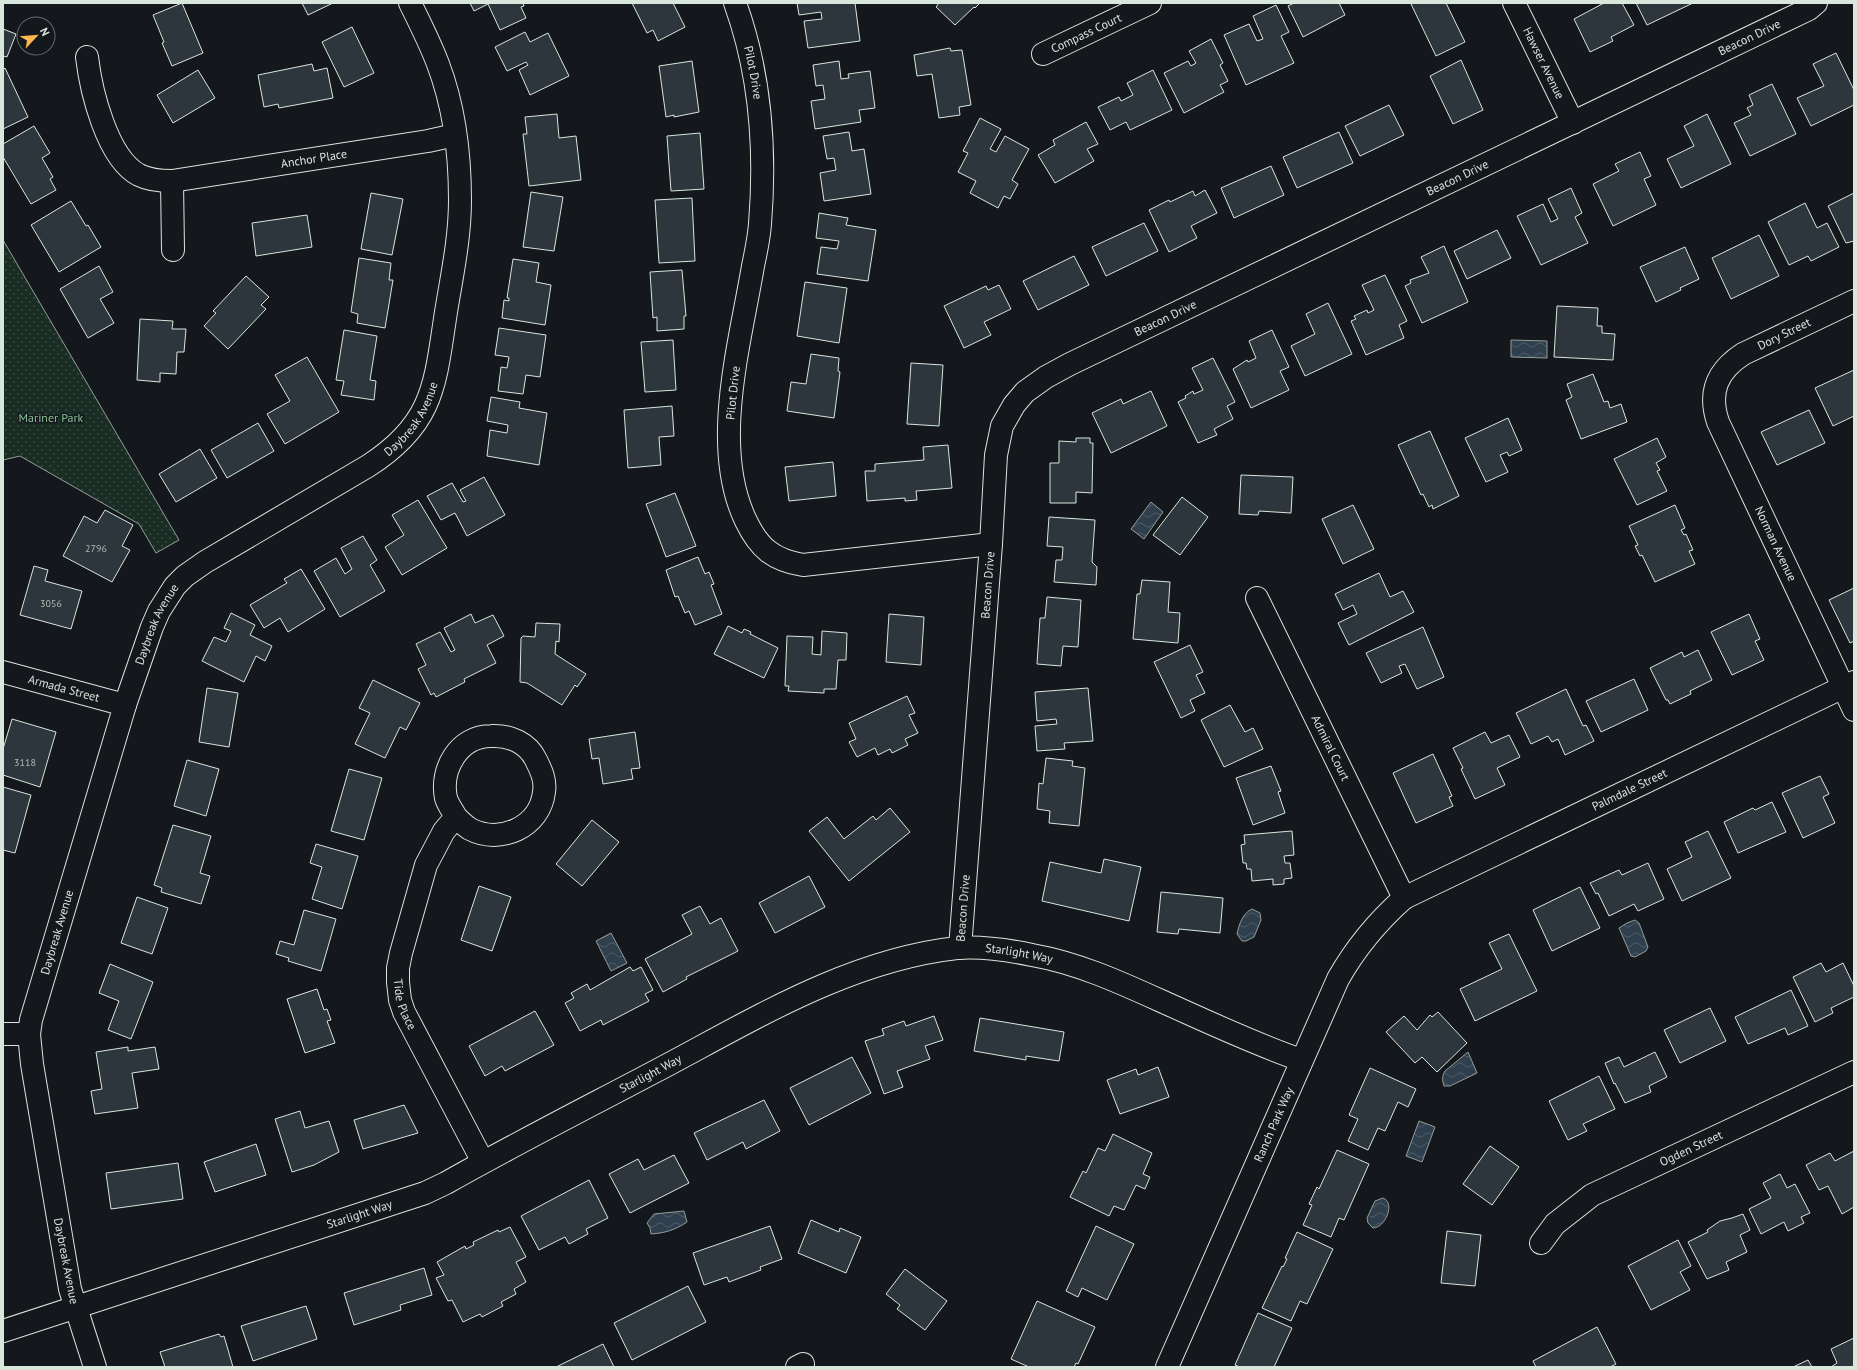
<svg xmlns="http://www.w3.org/2000/svg" width="1857" height="1370" font-family="'PT Sans',sans-serif">
<defs>
<pattern id="park-dots" width="8" height="8" patternUnits="userSpaceOnUse"><rect width="8" height="8" fill="#1a2d24"/><path d="M2 2h.1M6 6h.1" fill="none" stroke="#3b4b43" stroke-width="1.8" stroke-linecap="round"/></pattern>
<pattern id="water-waves" width="16" height="10" patternUnits="userSpaceOnUse"><rect width="16" height="10" fill="#2f3f4d"/><path d="M0 5q4-4 8 0t8 0" fill="none" stroke="#4c5b66"/></pattern>
</defs>
<rect width="100%" height="100%" fill="#14181c"/>
<path fill="url(#park-dots)" stroke="#939e99" d="M3,240l176,300 -23,13 -17,-29 -119,-68 -17,4z"/>
<path fill="url(#water-waves)" stroke="#939e99" d="M1511,340l36,1v17l-36,-1z
M1151,502l12,10 -19,27 -13,-10z
M1252,909l8,4 1,7 -7,17 -8,4h-4l-5,-7c2,-10 6,-21 15,-25z
M1635,920l4,3 9,24 -2,4 -11,6 -4,-1 -12,-28 8,-5z
M611,933l16,30 -16,8 -15,-30z
M1468,1052l9,21 -27,13h-6c-2,-6 -2,-10 1,-15z
M1419,1121l16,6 -13,35 -16,-6z
M1383,1198c13,5 2,30 -10,30l-5,-5 -1,-5 8,-17z
M684,1211l3,11c-12,8 -22,11 -36,12l-1,-6 -3,-5 7,-9z"/>
<path fill="#2c363c" stroke="#d8e6dc" d="M182,3l21,50 -31,13 -10,-23 2,-1 -11,-27z
M302,3h31l-25,12z
M470,3h53l1,3 -3,1 5,11 -26,12 -12,-26 -14,7z
M632,3h41l12,24 -27,14 -5,-11 -6,3z
M797,3h58l5,38 -52,7 -4,-27 18,-2 -1,-7 -22,3z
M939,3h41l-5,5 -1,-1 -19,18 -19,-18z
M1294,3h45l6,12 -42,22 -15,-31z
M1413,3h33l19,39 -29,14 -25,-52z
M1604,3h18l12,22 -23,12 2,4 -23,11 -16,-33z
M1636,3h57l-46,22z
M1276,5l13,27 -8,4 13,27 -48,22 -22,-50 25,-11 8,17 6,-2 -10,-23z
M352,27l22,46 -30,14 -22,-45z
M3,29l13,5 -9,23 -4,-1z
M525,32l5,10 18,-9 21,43 -39,19 -11,-25 9,-5 -2,-3 -19,9 -12,-24z
M1211,39l12,24 -3,2 8,16 -8,4 4,7 -40,21 -20,-40 24,-12 3,5 5,-3 -7,-12z
M950,48l1,3 11,-1 9,55 -12,2 1,8 -21,3 -7,-44 -15,2 -3,-21z
M1836,53l18,37v15l-43,21 -14,-28 27,-12 -11,-22z
M1461,60l22,50 -30,14 -23,-48z
M692,61l7,51 -25,5v-2l-8,2 -7,-51z
M839,61l2,18 8,-1 -1,-4 22,-3 5,37 -16,2 2,12 -46,7 -4,-28 14,-2 -2,-14 -7,1 -3,-21z
M312,64l2,7 13,-3 6,30 -54,10 -1,-4 -14,3 -6,-32z
M5,68l23,49 -25,12v-59z
M198,70l17,28 -42,25 -16,-28z
M1153,70l19,40 -42,20 -4,-8 -16,8 -12,-23 21,-10 2,4 12,-6 -6,-12z
M1772,84l24,50 -46,22 -16,-33 17,-8 -4,-7 6,-3 -4,-10z
M1389,105l15,30 -44,21 -15,-30z
M557,114l2,24 17,-2 5,44 -52,6 -6,-52h4l-2,-17z
M1707,114l24,50 -50,24 -14,-29 27,-13 -10,-20z
M980,118l21,11 -11,20 6,3 9,-16 24,13 -17,31 6,4 -8,15 -6,-3 -6,12 -28,-15 6,-12 -18,-9 10,-19 -5,-2z
M1086,122l12,22 -11,5 7,12 -39,22 -17,-28 17,-10 -2,-5z
M34,126l16,27 -8,5 11,19 -3,2 6,11 -25,14 -28,-47v-13z
M849,132l3,19 12,-2 7,45 -47,7 -4,-28 16,-3 -2,-12 -7,1 -4,-23z
M1339,132l14,31 -56,25 -14,-31z
M700,133l4,56 -33,2 -4,-55z
M1640,152l11,24 -7,3 12,26 -43,21 -20,-42 26,-13 -4,-7z
M1271,166l13,29 -50,23 -13,-30z
M1571,188l11,25 -7,4 13,26 -47,22 -24,-49 26,-12 8,18 7,-3 -10,-20z
M1205,190l12,23 -26,13 6,12 -28,14 -20,-42 20,-10 1,2 23,-11 2,5z
M531,192l32,5 -9,54 -31,-4z
M371,193l32,6 -11,56 -31,-6z
M1854,193v48l-8,2 -18,-37z
M692,198l3,63 -36,2 -4,-63z
M71,201l15,25 2,-1 13,22 -42,25 -28,-47z
M1805,203l12,25 10,-5 12,24 -28,14 -3,-5 -19,9 -21,-43z
M819,213l29,5 -2,7 30,5 -8,51 -51,-7 4,-27 16,2 2,-8 -23,-3z
M307,215l5,32 -56,9 -4,-33z
M1144,223l14,28 -52,25 -14,-29z
M1497,230l14,28 -44,21 -13,-28z
M1759,235l20,41 -48,23 -19,-41z
M1444,246l24,56 -46,21 -17,-37 6,-3 -1,-3 19,-7 -8,-16z
M1685,247l14,32 -19,9 1,2 -25,12 -16,-35z
M1074,256l15,29 -51,25 -15,-29z
M359,258l32,5 -2,17h4l-8,48 -28,-5 1,-9 -7,-2z
M513,259l26,4 -3,19 15,3 -6,40 -43,-7 2,-18 5,1v-3h-2z
M99,266l14,26 -13,7 14,24 -26,15 -28,-49z
M682,270l4,46h-2v13l-27,2v-14l-4,1 -3,-46z
M1385,275l22,46 -8,4 5,13 -38,17 -15,-34 5,-2 -2,-3 13,-6 1,3 6,-3 -12,-25z
M246,276l23,21 -8,8 5,4 -38,40 -24,-23 12,-13 -3,-2z
M805,282l42,6 -8,55 -42,-7z
M999,285l12,24 -27,13 7,13 -27,13 -20,-42 42,-20 2,4z
M1328,303l24,51 -47,22 -14,-30 24,-12 -9,-20z
M1557,306l41,2 -1,18h5v7l13,1 -2,26 -59,-3z
M140,319l33,2 -1,8h14l-2,23h-7l-1,22 -16,-1v9l-23,-2z
M499,328l47,7 -6,42 -14,-2 -3,19 -25,-3 3,-24 6,1 2,-11 -14,-2z
M344,330l33,6 -7,44 6,1 -2,19 -33,-5 3,-14 -8,-1z
M1272,330l17,37 -9,4 9,19 -38,18 -18,-39 14,-9 1,2 8,-4 -7,-17z
M673,340l3,50 -31,2 -4,-50z
M811,354l28,4 -1,13 2,1 -6,46 -47,-7 4,-29 15,2z
M307,357l32,55 -54,32 -18,-30 23,-13 -15,-26z
M1213,358l22,44 -8,4 6,13 -19,10 3,6 -19,8 -20,-41 8,-4 -1,-2 8,-5 1,3 9,-4 -11,-22z
M911,363l32,2 -4,61 -32,-2z
M1854,370v46l-21,10 -18,-38z
M1593,374l11,28 4,-1 2,7 11,-4 6,18 -46,17 -15,-39 6,-3 -5,-13z
M1151,391l16,35 -56,27 -19,-40 29,-14 2,5z
M491,397l29,5 -1,6 28,5 -8,52 -52,-9 3,-26 17,3 1,-8 -21,-4z
M672,406l2,30 -15,1 2,28 -33,3 -4,-58z
M1809,410l16,33 -48,22 -16,-33z
M1508,418l14,32 -13,6 -2,-4 -7,3 8,17 -22,10 -21,-44z
M258,423l16,28 -47,27 -16,-28z
M1430,431l29,65 -26,13 -1,-4 -3,2 -6,-13 -2,1 -23,-50z
M1076,438h14v5h3l-1,50 -16,-1v11h-26v-40h9v-22l17,1z
M1657,438l9,19 -10,6 4,7 -3,1 10,20 -30,14 -23,-46z
M948,445l4,43 -36,3 1,9 -12,1v-3l-38,3 -2,-30h10v-7l49,-4 -1,-13z
M200,449l17,29 -41,24 -17,-28z
M833,462l3,34 -47,5 -4,-34z
M1241,475l52,2 -2,36 -32,-2 -1,4 -19,-1z
M484,477l21,38 -38,21 -12,-23 -14,7 -14,-24 25,-13 11,19 3,-1 -6,-11z
M675,493l21,53 -30,11 -20,-53z
M1182,497l26,20 -28,38 -27,-20z
M418,500l29,48 -45,27 -17,-28 19,-12 -12,-20z
M1353,505l21,44 -31,15 -21,-45z
M1675,505l10,23 -4,2 3,5 2,-1 7,16 -4,1 6,13 -40,18 -13,-27 -2,1 -5,-10 3,-1 -9,-19z
M105,510l28,15 -11,21 8,4 -18,32 -49,-26 21,-40 13,7z
M1049,517l46,3 -3,42 5,5 -1,18 -42,-3 2,-22h6l1,-13 -16,-1z
M363,536l14,24 -7,5 15,26 -45,26 -26,-46 22,-13 9,16 7,-5 -11,-21z
M698,557l7,17 4,-2 5,12 -3,1 11,29 -27,11 -6,-14 -4,2 -7,-17 -3,1 -9,-27z
M34,566l14,4 -3,11 37,10 -11,38 -51,-14z
M301,569l24,40 -37,23 -8,-14 -16,10 -14,-23 37,-22 -3,-4z
M1379,573l11,24 13,-6 11,21 -65,33 -11,-22 19,-9 -4,-9 -10,5 -8,-16z
M1142,580l28,2 -2,30 12,1 -2,30 -45,-4 4,-45h3z
M1854,588v53l-4,2 -21,-43z
M1047,597l34,3 -3,47 -15,-1 -2,20 -24,-2 3,-46h5z
M231,613l24,12 -5,10 22,11 -7,15 -9,-5 -12,26 -42,-21 12,-24 12,5 5,-11 -7,-3z
M471,614l4,9 18,-8 11,21 -17,9 9,18 -32,16 1,3 -29,15 -2,-4 -3,2 -13,-26 8,-4 -10,-21 24,-12 11,20 4,-2 -11,-22z
M889,614l35,3 -3,48 -35,-3z
M1749,614l11,25 -5,2 9,19 -32,15 -21,-43z
M536,623l24,1 -1,18 -3,-1 -1,13 31,20 -9,13 -2,-2 -13,20 -35,-22 -7,-1 1,-44 2,-2 12,1z
M728,626l14,7 2,-4 7,3 -1,2 28,14 -14,30 -50,-24z
M1423,627l21,50 -27,12 -12,-25 -6,2 3,7 -21,10 -15,-30z
M822,631l25,2 -1,27h-8l-2,29h-12v4l-36,-2 1,-5h-4l2,-50 26,1 -1,17 9,1z
M1190,645l13,27 -7,3 9,18 -15,7 5,11 -14,7 -27,-56z
M1698,650l14,30 -22,11 1,3 -21,10 -2,-4h-2l-16,-32 32,-16 2,5z
M1634,679l14,31 -47,22 -15,-31z
M373,680l47,23 -14,27 -6,-3 -15,31 -30,-14 15,-31 -11,-5z
M207,688l31,5 -9,54 -30,-5z
M1088,688l5,53 -29,2 1,6 -28,2 -2,-25 22,-2 -1,-5 -19,2 -2,-29z
M1566,689l17,37 3,-1 8,16 -29,14 -7,-16 -6,3 -4,-6 -17,8 -15,-31z
M907,696l8,17 -6,2 9,18 -13,6 3,6 -16,8 -2,-4 -12,6 -3,-7 -18,9 -8,-15 7,-3 -7,-16z
M1230,705l15,27 8,-4 10,21 -39,18 -23,-47z
M12,719l44,13 -16,55 -37,-12v-26z
M635,732l5,36 -9,1 2,10 -30,5 -4,-26 -7,1 -3,-20z
M1485,732l6,11 18,-8 11,22 -23,11 8,17 -30,14 -14,-30 2,-1 -10,-20z
M1433,754l19,42 -3,1 4,9 -37,17 -23,-50z
M1046,758l27,3 -1,5 13,2 -6,58 -30,-3 1,-12 -13,-2 2,-26 4,1z
M187,760l32,9 -13,47 -32,-10z
M1271,766l10,25 -3,1 7,21 -32,12 -17,-47z
M349,769l33,9 -18,62 -33,-9z
M1820,776l9,18 -6,3 12,26 -32,15 -21,-45z
M3,787l28,8 -16,58 -12,-3z
M1772,802l14,30 -48,21 -14,-31 29,-14 2,2z
M890,808l20,24 -61,49 -40,-50 18,-14 17,22 29,-23 3,4z
M592,820l27,22 -37,44 -26,-22z
M173,825l38,11 -11,37 10,3 -9,28 -40,-12 1,-4 -8,-3z
M1292,831l2,24 -10,1 1,7h5l2,15 -8,1v5l-11,1v-6l-21,2 -1,-12h-4l-1,-6h-3l-2,-18 4,-1 -1,-9z
M1708,831l23,47 -49,23 -15,-32 25,-12 -7,-15z
M316,844l42,12 -16,53 -30,-10 10,-32 -12,-4z
M1104,859l37,8 -12,54 -87,-20 8,-39 51,11z
M1648,863l16,36 -26,12 -4,-7 -25,12 -11,-23 -2,1 -6,-11 29,-13 3,5z
M809,876l16,31 -50,26 -16,-30z
M479,886l32,11 -19,54 -31,-11z
M1580,887l20,41 -48,23 -19,-41z
M1161,892l62,6 -3,35 -41,-4 -1,5 -21,-2z
M137,897l31,11 -16,46 -31,-11z
M700,906l10,18 11,-6 17,33 -52,26 1,2 -24,13 -18,-33 47,-25 -10,-19z
M304,910l32,9 -15,52 -33,-10 1,-3 -13,-4 4,-13 14,4z
M1509,934l28,57 -62,30 -15,-32 42,-20 -13,-26z
M1821,963l5,9 17,-9 11,23v11l-23,11 2,5 -18,9 -22,-45z
M110,964l43,18 -22,57 -23,-9 11,-29 -20,-8z
M630,967l3,4 8,-4 12,23 -8,4 4,7 -46,24 -2,-5 -21,11 -15,-28 9,-5 -3,-5 16,-9 3,6z
M317,989l7,21 3,-1 4,11 -4,1 8,22 -30,10 -18,-54z
M1791,990l17,36 -20,9 -3,-7 -37,16 -13,-27z
M1710,1008l16,33 -46,22 -16,-33z
M535,1011l19,34 -49,26 -3,-5 -17,10 -16,-30z
M1438,1012l29,31 -30,29 -15,-15 -7,6 -29,-31 18,-16 13,14 13,-15 2,2z
M934,1016l9,24 -18,6 5,13 -33,12 6,16 -19,7 -19,-53 19,-6 -2,-6 22,-8 2,5z
M980,1018l84,14 -5,29 -33,-5v4l-52,-9z
M128,1047v4l27,-4 4,22 -27,4 6,35 -43,6 -4,-23 11,-2 -6,-37z
M1655,1052l12,25 -18,9 2,6 -26,11 -10,-20 -1,1 -9,-21 14,-6 5,10z
M852,1057l19,36 -62,32 -19,-37z
M1158,1067l11,30 -49,17 -13,-34 29,-11 2,6z
M1370,1068l46,21 -8,18 -10,-5 -13,29 -7,-3 -10,22 -20,-9 10,-22 -9,-4z
M1599,1076l16,33 -32,15 4,7 -19,9 -19,-39z
M764,1100l16,31 -34,18 -3,-7 -36,18 -13,-27z
M404,1105l14,28 -55,16 -9,-29z
M300,1111l5,17 24,-7 10,31 -25,13 -22,7 -17,-53z
M1113,1134l39,19 -9,21 7,3 -5,12 -9,-4 -12,25 -10,-4 -5,10 -39,-19 13,-26 3,2 12,-25 7,3z
M256,1144l10,31 -51,17 -11,-30z
M1490,1146l29,21 -27,38 -29,-21z
M1337,1150l32,14 -25,56 -5,-2 -8,19 -28,-12 9,-20 -3,-1 8,-17 2,2z
M1854,1151v56l-12,7 -14,-28 -9,4 -13,-25 24,-12 5,8z
M674,1155l15,28 -59,30 -21,-39 29,-15 6,11z
M178,1163l5,36 -72,10 -5,-36z
M1780,1174l7,14 8,-4 15,29 -9,4 3,6 -16,8 -4,-9 -23,12 -12,-25 22,-11 -8,-15z
M589,1180l19,38 -22,11 2,5 -19,10 -4,-7 -26,13 -18,-34z
M1743,1214l7,16 -10,5 7,17 -21,10 3,8 -22,9 -19,-37 20,-10 -1,-2 13,-9 12,-3z
M811,1220l28,12 1,-4 21,9 -15,36 -48,-20z
M770,1226l12,33 -22,8 1,3 -32,12 -2,-5 -23,8 -11,-32z
M1096,1226l38,18 -27,56 -25,-12 -4,9 -12,-6z
M510,1227l16,30 -10,5 10,20 -12,7 2,5 -15,8 2,4 -21,11 -2,-3 -17,8 -11,-22 -4,1 -12,-23 8,-3 -7,-13 28,-16 1,3 8,-4 -1,-3 25,-12 1,2z
M1447,1231l34,4 -6,51 -34,-3z
M1297,1232l36,17 -26,55 -7,-3 -9,20 -29,-13 20,-42 1,1 4,-8 -2,-1z
M1678,1240l13,26 -11,6 10,18 -39,20 -23,-44z
M424,1268l8,27 -32,10 1,5 -47,15 -10,-32z
M905,1269l42,32 -22,29 -28,-21 3,-4 -14,-11z
M688,1286l18,36 -74,38 -18,-37z
M1037,1301l58,26 -17,37 -2,-1 -2,4h-45l-18,-8z
M306,1306l11,33 -64,22 -12,-35z
M1258,1313l34,15 -18,39h-34l-5,-2z
M1597,1327l19,37 -6,3h-74l-3,-6z
M219,1334l2,3 3,-1 9,31h-68l-5,-15z
M1854,1338v29h-23l6,-4 -6,-14z
M603,1344l11,23h-58z
M1808,1360l4,7h-19z"/>
<g fill="none" stroke-linecap="round" stroke-linejoin="round">
<defs>
<g id="minor">
<path id="s1" d="M735,3c25,69 31,147 25,221 -1,14 -4,28 -7,42 -13,78 -43,181 -7,255 13,27 27,39 57,44l188,-21"/>
<path id="s2" d="M1514,3l59,120"/>
<path id="s3" d="M1043,54l107,-51"/>
<path id="s4" d="M87,57c4,34 20,101 52,118 10,5 22,6 33,6l256,-40 27,-6"/>
<path d="M172,181l1,69"/>
<path id="s5" d="M1854,301l-111,53c-26,17 -35,38 -25,68l136,288"/>
<path id="s6" d="M1257,598l147,300"/>
<path id="s7" d="M3,672l122,33"/>
<path id="s8" d="M456,817c-3,-6 -8,-12 -10,-19 -6,-29 13,-62 45,-62 19,-1 37,7 45,24 5,10 10,20 8,32 -4,35 -44,53 -74,37 -5,-3 -10,-8 -14,-12l-12,14 -18,34 -25,88 -3,15v14l2,18 4,12 79,150"/>
<path id="s9" d="M960,948l31,-404 5,-89 6,-29 12,-21 11,-13 21,-15 24,-13 739,-355 7,-6"/>
<path d="M3,1034h26"/>
<path id="s10" d="M1541,1243l14,-19 37,-29 262,-123"/>
<path id="s11" d="M3,1331l422,-138 21,-10c69,-39 140,-75 210,-112 95,-50 192,-111 301,-123 24,-2 51,2 75,7 45,8 85,26 127,45 47,21 93,43 142,60"/>
<path id="s12" d="M95,1367l-25,-78 -38,-225 -3,-30 2,-14 94,-315 27,-78 7,-16 16,-25 10,-10 20,-14 163,-96c67,-43 67,-83 78,-154 6,-37 14,-74 14,-112 0,-45 -6,-94 -22,-136 -8,-21 -18,-41 -28,-61"/>
<path d="M797,1367l6,-3"/>
<path id="s13" d="M1167,1367l171,-388c18,-32 39,-57 66,-81l450,-216"/>
</g>
</defs>
<use href="#minor" stroke="#d8e6dc" stroke-width="24"/>
<use href="#minor" stroke="#14181c" stroke-width="22"/>
</g>
<g text-anchor="middle" stroke-width="3" stroke-linejoin="round" paint-order="stroke">
<g font-size="10" fill="#adbab4">
<text x="96" y="552">2796</text>
<text x="51" y="607">3056</text>
<text x="25" y="766">3118</text>
</g>
<g font-size="12" fill="#d8e6dc" stroke="#14181c">
<text dy="4" stroke="none"><textPath href="#s3" startOffset="48">Compass Court</textPath></text>
<text dy="4" stroke="none"><textPath href="#s9" startOffset="1372">Beacon Drive</textPath></text>
<text dy="4" stroke="none"><textPath href="#s2" startOffset="67">Hawser Avenue</textPath></text>
<text dy="4" stroke="none"><textPath href="#s1" startOffset="72">Pilot Drive</textPath></text>
<text dy="4" stroke="none"><textPath href="#s4" startOffset="310">Anchor Place</textPath></text>
<text dy="4" stroke="none"><textPath href="#s9" startOffset="1048">Beacon Drive</textPath></text>
<text dy="4" stroke="none"><textPath href="#s9" startOffset="724">Beacon Drive</textPath></text>
<text transform="translate(1784 334) rotate(-26)" y="4">Dory Street</text>
<text transform="translate(733 393) rotate(-84)" y="4">Pilot Drive</text>
<text dy="4" stroke="none"><textPath href="#s12" startOffset="1106">Daybreak Avenue</textPath></text>
<text dy="4" stroke="none"><textPath href="#s5" startOffset="337">Norman Avenue</textPath></text>
<text dy="4" stroke="none"><textPath href="#s9" startOffset="364">Beacon Drive</textPath></text>
<text dy="4" stroke="none"><textPath href="#s12" startOffset="770">Daybreak Avenue</textPath></text>
<text dy="4" stroke="none"><textPath href="#s7" startOffset="63">Armada Street</textPath></text>
<text dy="4" stroke="none"><textPath href="#s6" startOffset="167">Admiral Court</textPath></text>
<text dy="4" stroke="none"><textPath href="#s13" startOffset="779">Palmdale Street</textPath></text>
<text dy="4" stroke="none"><textPath href="#s9" startOffset="40">Beacon Drive</textPath></text>
<text dy="4" stroke="none"><textPath href="#s12" startOffset="446">Daybreak Avenue</textPath></text>
<text dy="4" stroke="none"><textPath href="#s11" startOffset="1095">Starlight Way</textPath></text>
<text dy="4" stroke="none"><textPath href="#s8" startOffset="513">Tide Place</textPath></text>
<text dy="4" stroke="none"><textPath href="#s11" startOffset="699">Starlight Way</textPath></text>
<text dy="4" stroke="none"><textPath href="#s13" startOffset="265">Ranch Park Way</textPath></text>
<text dy="4" stroke="none"><textPath href="#s10" startOffset="180">Ogden Street</textPath></text>
<text dy="4" stroke="none"><textPath href="#s11" startOffset="375">Starlight Way</textPath></text>
<text transform="translate(66 1261) rotate(79)" y="4">Daybreak Avenue</text>
</g>
<g font-size="12" fill="#8ac095" stroke="#14181c">
<text x="51" y="422">Mariner Park</text>
</g>
</g>
<rect width="1857" height="1370" fill="none" stroke="#d8e6dc" stroke-width="8"/>
<g transform="translate(36 36) rotate(64)"><circle r="19" fill="#14181c" stroke="#626a69"/>
<path d="M0-3L7 15L0 10L-7 15Z" fill="#ffb74d"/>
<text y="-6" font-size="11" font-weight="bold" text-anchor="middle" fill="#d8e6dc">N</text>
</g>
</svg>
